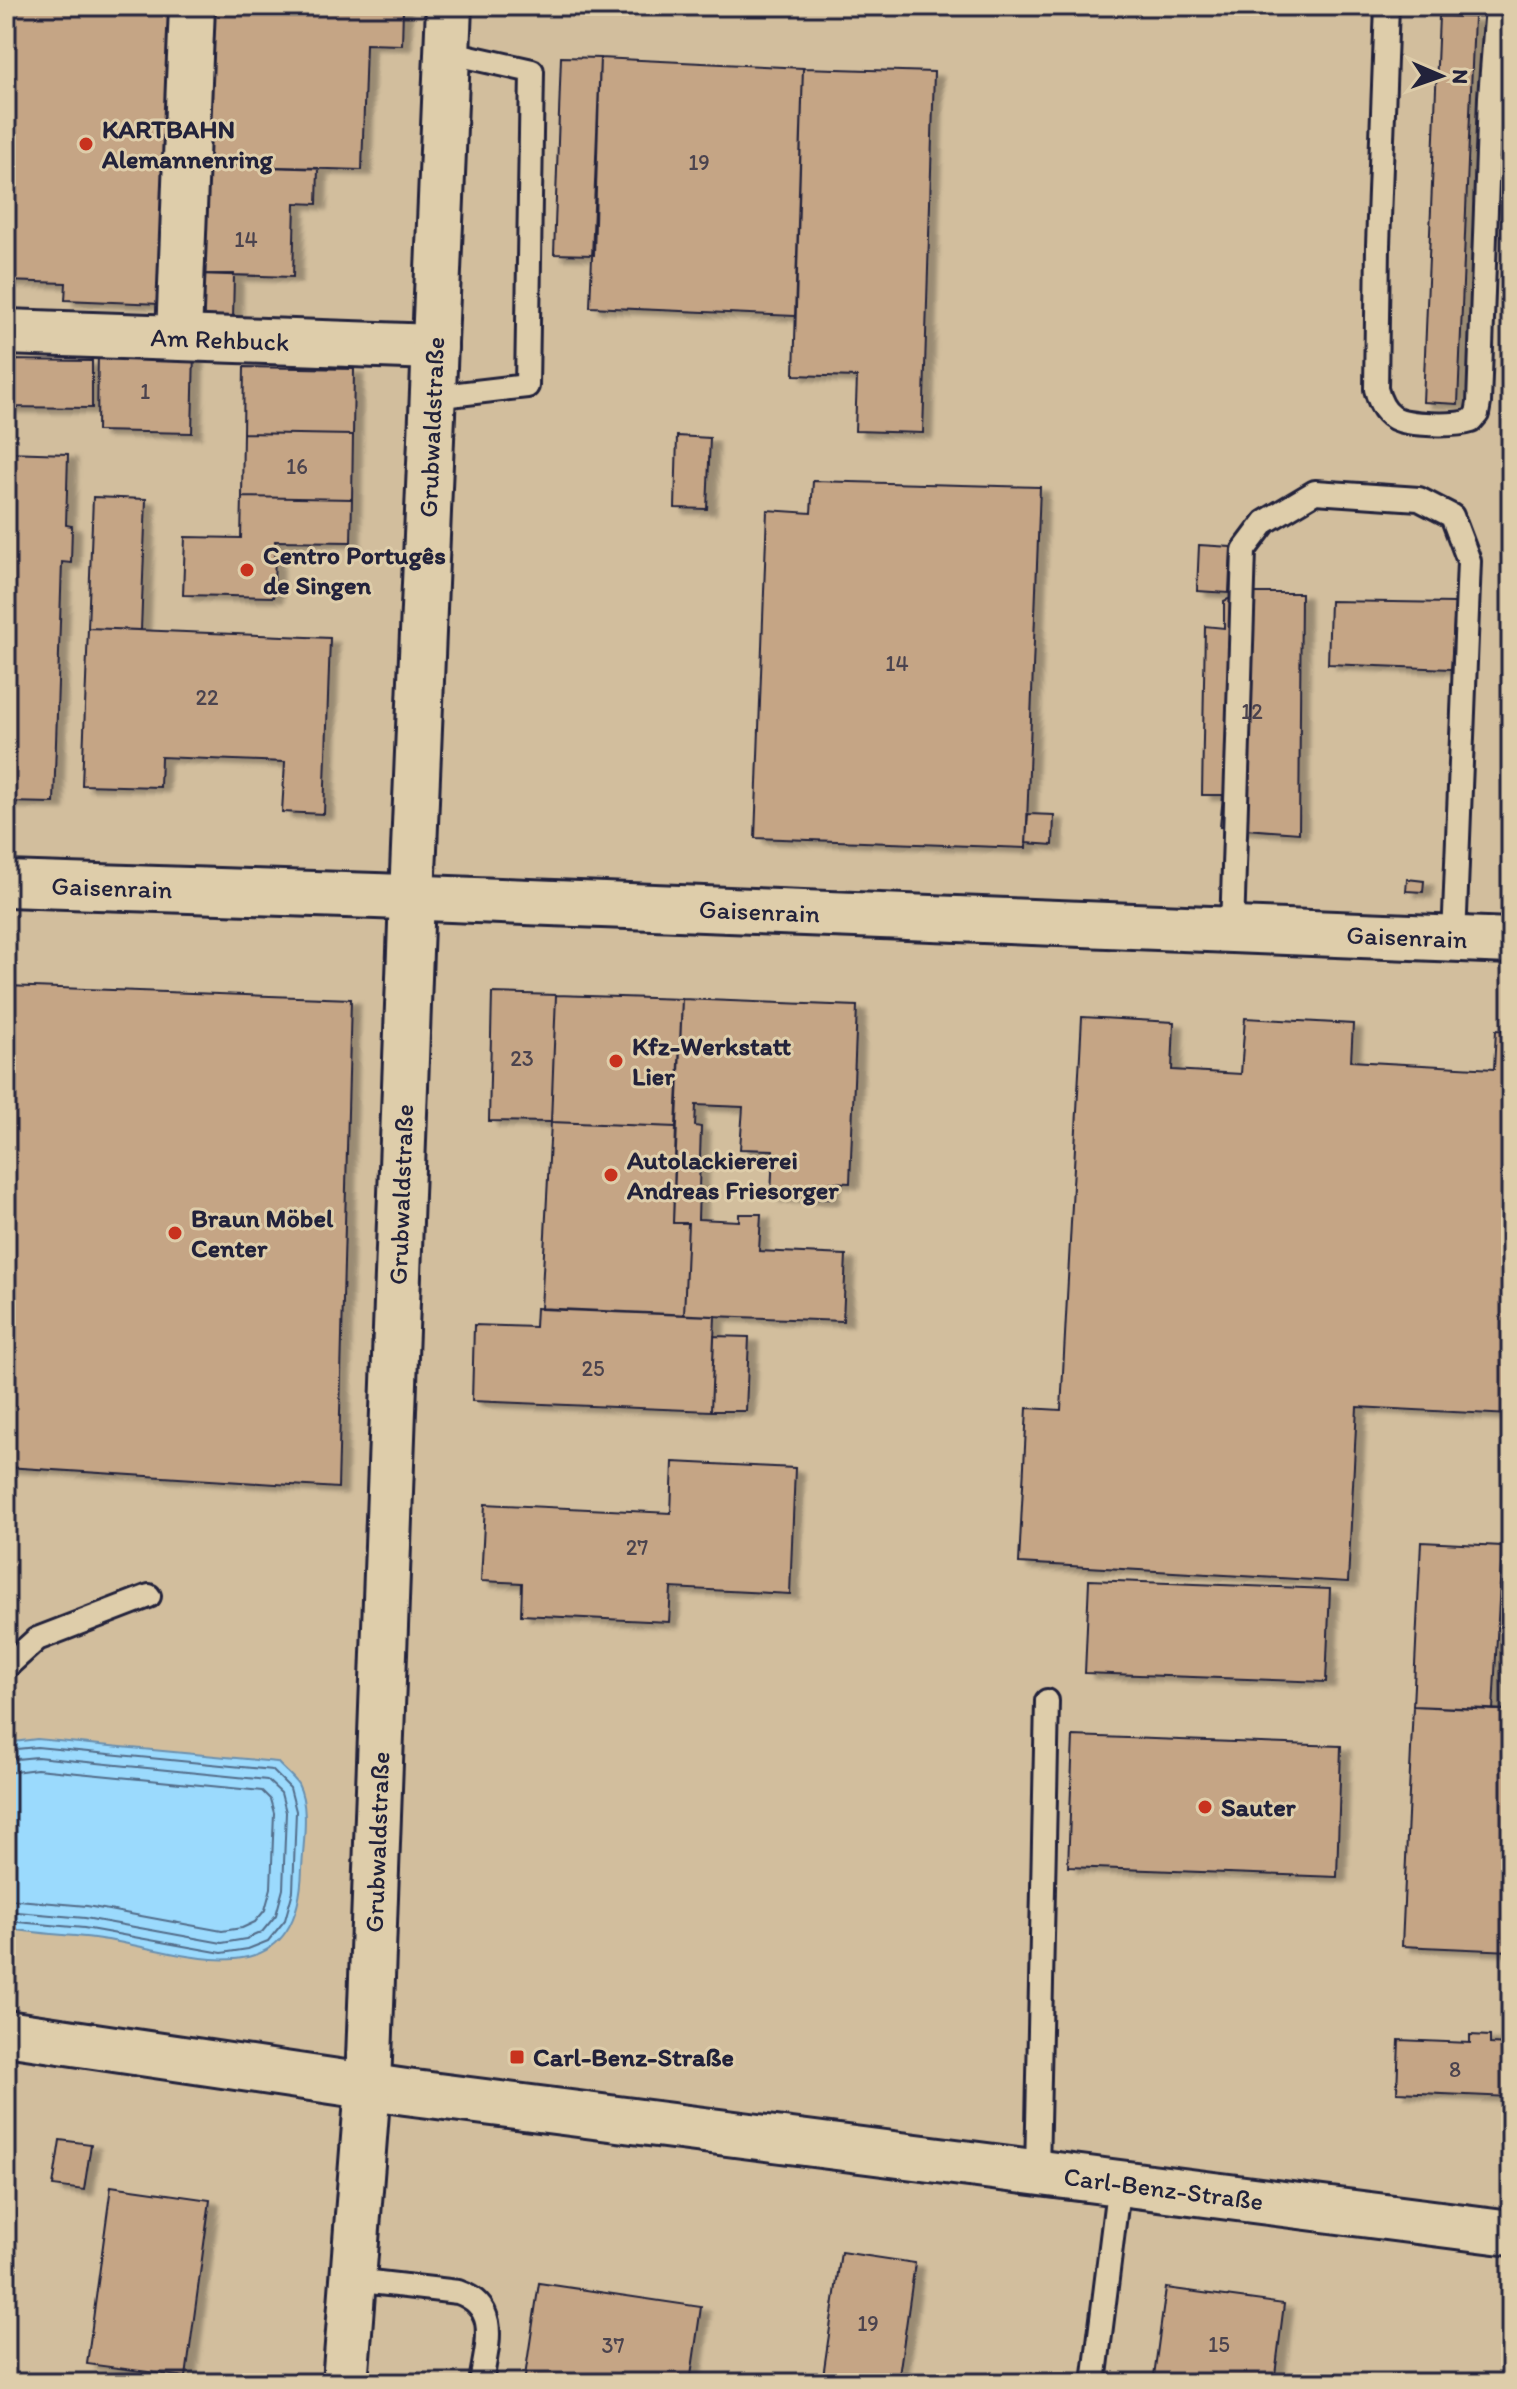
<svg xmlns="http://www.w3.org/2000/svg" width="1517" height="2389" font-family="Itim,sans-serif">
<defs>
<filter id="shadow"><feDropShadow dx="9" dy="5" stdDeviation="2" flood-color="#0004"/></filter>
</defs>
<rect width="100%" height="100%" fill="#decdaa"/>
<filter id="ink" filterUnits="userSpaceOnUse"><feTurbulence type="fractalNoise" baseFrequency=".0125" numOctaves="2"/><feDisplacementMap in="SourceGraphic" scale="16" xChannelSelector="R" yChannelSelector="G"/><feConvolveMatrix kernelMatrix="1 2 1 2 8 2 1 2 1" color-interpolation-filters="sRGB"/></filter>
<g filter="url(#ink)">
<path fill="#d2be9d" d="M6,6h1505v2377h-1505z"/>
<path fill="#9bdafd" stroke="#6b90af" stroke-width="2" d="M37,1739l240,23c6,7 16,14 21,22 12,23 5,60 4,85 -4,129 -108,87 -194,71 -34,-6 -68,-5 -102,-12v-185z"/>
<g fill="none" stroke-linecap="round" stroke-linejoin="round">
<path stroke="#526c89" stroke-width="2" d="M6,1750l31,-3 235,23 18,18 6,23 -3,80 -8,29 -17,21 -20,8 -26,4 -138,-25 -78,-7
M6,1760l31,-3 230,23 14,13 5,19 -3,77 -7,26 -14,17 -16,7 -24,4 -137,-25 -79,-7
M6,1773l31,-4 225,22 8,8 4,14 -3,75 -6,22 -10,12 -13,6 -20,3 -135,-25 -81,-7"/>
</g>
<path fill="#c5a585" stroke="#22223b" stroke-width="2" filter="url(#shadow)" d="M6,6h166l-12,298 -95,-4 1,-17 -60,-2z
M205,6l198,2 -1,37 -36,-1 -4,126 -162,-5z
M1439,16l35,1 -16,387 -35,-2z
M561,57l39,1 -6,197 -40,-1z
M600,58l203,10 -8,248 -205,-9z
M803,68l131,4 -11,361 -68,-2 2,-54 -63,-2z
M200,165l118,3 -1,36 -22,-1 -2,74 -96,-3z
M197,274h37l-1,45 -37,-1z
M1511,296v100l-5,-1z
M98,348l96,3 -2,82 -95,-2z
M6,360l86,1v47l-86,-1z
M244,367l110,2 -1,66 -110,-2z
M243,433l110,2 -1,64 -110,-2z
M677,436l33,2 -3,71 -32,-1z
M6,452l62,2 -2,71 6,1 -1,37 -9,-1 -8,241 -48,-1z
M813,481l227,6 -14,361 -271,-10 12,-328 44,3z
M93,497l53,2 -5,131 -53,-2z
M242,497l110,2 -1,43 -76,-1 -1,56 -91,-2 2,-58 56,1z
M1199,545l32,2 -2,46 -32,-2z
M1242,593h59l-2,240 -79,-6 3,-32h-21l3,-169 19,2v-27z
M1330,601l125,2 -4,66 -123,-5z
M88,628l242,10 -6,176 -42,-2 3,-50 -124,-5 -1,30 -78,-2z
M1028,814l26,1 -1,30 -27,-2z
M1407,879l17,2 -1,11 -17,-1z
M6,986l345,13 -13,489 -332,-21z
M492,993l64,2 -5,127 -62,-1z
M556,995l126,4 -6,128 -125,-5z
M682,999l175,7 -7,177 -19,-1 -1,17 -59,-2 2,-47 -33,-1 3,-42 -47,-2 -1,21 6,1 -3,92 41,2v-7h22l-2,37 87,4 -3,66 -159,-6 4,-92h-15z
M1082,1017l92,5 -2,48 69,4 4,-56 108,6 -2,37 143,8 2,-39 15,1v384l-154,-8 -9,175 -329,-19 8,-155 34,2z
M551,1122l125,5 -3,96h15l-4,92 -143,-6z
M536,1308l179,8 -4,95 -239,-10 2,-76 61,2z
M714,1336l35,1 -3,74h-35z
M673,1462l122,6 -5,126 -119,-6 -2,34 -148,-7 1,-32 -41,-2 4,-77 186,9z
M1421,1542l81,4 -9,164 -80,-4z
M1089,1580l241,9 -4,93 -241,-9z
M1413,1706l98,4v241l-109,-5z
M1073,1736l268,10 -4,131 -269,-10z
M1470,2035l20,1v8l21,1v52l-114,-5 2,-52 71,3z
M60,2140l31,4 -7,46 -31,-4z
M111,2186l99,14 -24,177 -99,-13z
M841,2252l74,11 -17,120h-76z
M539,2283l162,24 -11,76h-166z
M1166,2288l118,16 -10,79h-121z"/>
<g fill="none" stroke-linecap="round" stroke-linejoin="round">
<defs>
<path id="service" d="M1387,6l-9,239 -2,144c3,11 7,22 17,28 13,9 63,9 78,4l6,-7 2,-11 11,-306 7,-91
M433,397l94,-11 5,-315 -85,-19
M1232,930l12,-380 21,-28 50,-30 104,7 33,17 17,45 -15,378
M6,1667l31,-28 112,-43
M1037,2171l10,-470
M353,2280l105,12c44,15 28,55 23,91
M1094,2383l25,-201"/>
<g id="minor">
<path id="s1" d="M6,332l429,15"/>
<path d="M179,336l13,-330"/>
<path id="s2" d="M6,884l370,12 1135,45"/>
<path id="s3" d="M6,2033l400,59 1105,141"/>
<path id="s4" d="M345,2383l23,-297 44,-1189 37,-891"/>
</g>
</defs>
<use href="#service" stroke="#22223b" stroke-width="28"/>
<use href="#minor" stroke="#22223b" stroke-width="50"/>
<use href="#service" stroke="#decdaa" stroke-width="22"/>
<use href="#minor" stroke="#decdaa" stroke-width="44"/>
</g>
</g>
<g fill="#c8321e" stroke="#decdaa" stroke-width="3">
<circle cx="86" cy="144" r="8"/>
<circle cx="247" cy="570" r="8"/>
<circle cx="616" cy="1061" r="8"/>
<circle cx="611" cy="1175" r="8"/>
<circle cx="175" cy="1233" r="8"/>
<circle cx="1205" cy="1807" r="8"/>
<rect x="509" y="2049" width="16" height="16" rx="4"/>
</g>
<g text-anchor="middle" stroke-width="6" stroke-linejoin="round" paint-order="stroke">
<g font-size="22" fill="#4b434e">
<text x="699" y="170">19</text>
<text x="246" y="247">14</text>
<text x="145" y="399">1</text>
<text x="297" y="474">16</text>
<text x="897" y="671">14</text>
<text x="207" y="705">22</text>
<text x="1252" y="719">12</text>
<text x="522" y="1066">23</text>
<text x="593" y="1376">25</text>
<text x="637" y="1555">27</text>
<text x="1455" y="2077">8</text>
<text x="868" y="2331">19</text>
<text x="1219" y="2352">15</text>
<text x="613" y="2353">37</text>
</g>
<g font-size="26" font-weight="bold" fill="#22223b" stroke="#decdaa" text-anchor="start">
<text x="102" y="138">KARTBAHN<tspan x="102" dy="30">Alemannenring</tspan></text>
<text x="263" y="564">Centro Portugês<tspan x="263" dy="30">de Singen</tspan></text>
<text x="632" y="1055">Kfz-Werkstatt<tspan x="632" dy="30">Lier</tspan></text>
<text x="627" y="1169">Autolackiererei<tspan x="627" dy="30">Andreas Friesorger</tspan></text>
<text x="191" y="1227">Braun Möbel<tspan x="191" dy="30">Center</tspan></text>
<text x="1221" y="1816">Sauter</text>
<text x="533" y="2066">Carl-Benz-Straße</text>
</g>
<g font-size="26" fill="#22223b" stroke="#decdaa">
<text dy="9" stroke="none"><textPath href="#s1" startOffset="214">Am Rehbuck</textPath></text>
<text dy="9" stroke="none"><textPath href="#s4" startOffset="1958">Grubwaldstraße</textPath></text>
<text dy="9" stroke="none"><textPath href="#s2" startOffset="106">Gaisenrain</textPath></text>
<text dy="9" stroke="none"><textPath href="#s2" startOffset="754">Gaisenrain</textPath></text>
<text dy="9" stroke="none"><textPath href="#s2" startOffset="1402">Gaisenrain</textPath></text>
<text dy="9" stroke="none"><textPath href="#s4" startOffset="1190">Grubwaldstraße</textPath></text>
<text dy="9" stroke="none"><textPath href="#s4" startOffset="542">Grubwaldstraße</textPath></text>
<text dy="9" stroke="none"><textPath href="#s3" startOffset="1168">Carl-Benz-Straße</textPath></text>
</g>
</g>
<rect width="1517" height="2389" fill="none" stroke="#decdaa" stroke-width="32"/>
<rect x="16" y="16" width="1485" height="2357" fill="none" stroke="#22223b" stroke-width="3" filter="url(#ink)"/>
<g transform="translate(1441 76) rotate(92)" stroke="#decdaa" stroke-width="6" paint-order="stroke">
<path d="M0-6L14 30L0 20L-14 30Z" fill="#22223b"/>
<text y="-12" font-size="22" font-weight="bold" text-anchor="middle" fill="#22223b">N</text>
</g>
</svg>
